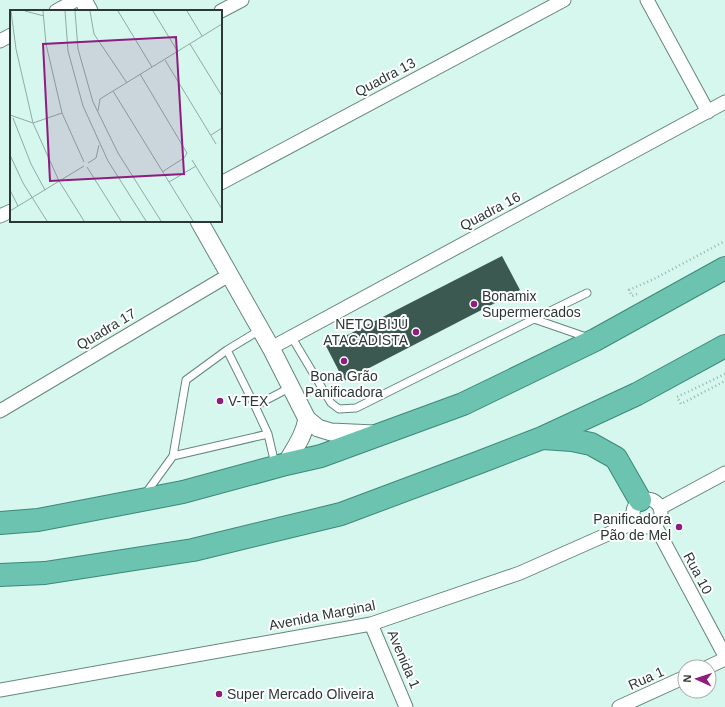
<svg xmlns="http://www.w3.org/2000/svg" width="725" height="707" font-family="Arial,sans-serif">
<rect width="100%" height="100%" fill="#d5f7ed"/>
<path fill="#3b5851" d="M502,256l18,34 -176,91 -18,-35z"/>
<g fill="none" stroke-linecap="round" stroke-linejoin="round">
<defs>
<path id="service" d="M534,319l53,-26
M260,330l-33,20 28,56 36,-19
M291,336l40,67 8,6 17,-1 178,-89 55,19
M255,406l13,28 7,30
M173,456l95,-22
M146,493l27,-37 13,-76 41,-30"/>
<path id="minor" d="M647,0l61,112
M56,11l20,-11
M221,11l21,-11
M0,41l11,-6
M221,183l343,-183
M0,216l11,-5
M271,348l454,-246
M0,411l229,-136
M633 513a14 14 0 1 1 28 0a14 14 0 1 1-28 0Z
M660,508l65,-35
M655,525l70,131
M371,624l35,83
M708,667l17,-8
M0,690l371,-66 149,-51 115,-51
M619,707l66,-30"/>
<path id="tertiary" d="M83,0l6,11
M199,221l72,127 36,71 11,9 13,4 43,2
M286,464c8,-15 18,-28 21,-45"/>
<path id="trunk" d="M543,438l29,2 19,4 25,14 24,42
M0,523l38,-3 145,-28 103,-28 35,-8 142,-52 132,-64 130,-72
M0,575l45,-2 148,-23 148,-36 139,-52 62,-24 95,-44 88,-48"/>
</defs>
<use href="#service" stroke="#67867d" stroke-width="9"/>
<use href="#minor" stroke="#67867d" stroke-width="15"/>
<use href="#tertiary" stroke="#67867d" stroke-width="19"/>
<use href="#trunk" stroke="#3d8978" stroke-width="24"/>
<path stroke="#99b3ac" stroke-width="2.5" stroke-dasharray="1 3" stroke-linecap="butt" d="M637,294l-5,2 -3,-6 25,-11 71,-38
M725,374l-48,23 4,7 44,-23"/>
<use href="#service" stroke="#fff" stroke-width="7"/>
<use href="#minor" stroke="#fff" stroke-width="13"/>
<use href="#tertiary" stroke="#fff" stroke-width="17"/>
<use href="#trunk" stroke="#6cc3b0" stroke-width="22"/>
</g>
<g fill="#8d1d7f" stroke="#fff" stroke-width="1.5">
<circle cx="474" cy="304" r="4"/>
<circle cx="416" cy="332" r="4"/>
<circle cx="344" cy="361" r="4"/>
<circle cx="220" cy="401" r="4"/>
<circle cx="679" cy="527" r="4"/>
<circle cx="219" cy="694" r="4"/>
</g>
<g text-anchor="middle" stroke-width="4" stroke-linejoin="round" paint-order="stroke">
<g font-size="14" fill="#2b3835" stroke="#fff">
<text transform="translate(385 77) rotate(-28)" y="5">Quadra 13</text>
<text transform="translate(490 211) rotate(-28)" y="5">Quadra 16</text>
<text transform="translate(106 329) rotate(-31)" y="5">Quadra 17</text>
<text transform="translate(698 573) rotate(62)" y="5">Rua 10</text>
<text transform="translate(322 615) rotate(-11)" y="5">Avenida Marginal</text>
<text transform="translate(404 659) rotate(67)" y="5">Avenida 1</text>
<text transform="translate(646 678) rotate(-24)" y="5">Rua 1</text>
</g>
<g font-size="14" fill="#2b3835" stroke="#fff" text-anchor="start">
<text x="482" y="301">Bonamix<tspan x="482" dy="16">Supermercados</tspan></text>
<text x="408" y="329" text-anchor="end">NETO BIJÚ<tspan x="408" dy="16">ATACADISTA</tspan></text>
<text x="344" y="381" text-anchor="middle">Bona Grão<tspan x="344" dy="16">Panificadora</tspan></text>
<text x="228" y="406">V-TEX</text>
<text x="671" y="524" text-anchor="end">Panificadora<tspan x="671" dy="16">Pão de Mel</tspan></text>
<text x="227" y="699">Super Mercado Oliveira</text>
</g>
</g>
<g transform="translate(10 10)">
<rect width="212" height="212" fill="#d5f7ed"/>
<path fill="none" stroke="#91aba3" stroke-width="1" d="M1,1l5,38 17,74 26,58 25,40M15,1l19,5M33,1l3,33 16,69 22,49M55,1l3,40 15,55 25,55 38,60M65,1l3,38 15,53 25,51 43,68M80,1l4,23 33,49M108,1l34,56M143,1l25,41M177,1l15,25M180,34l32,52M155,50l51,84M130,64l47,79 -3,5 -22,14M103,81l80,130M90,89l122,-75M88,101l2,-12M0,105l23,8 29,-10M3,108l18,46 14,26M201,125l11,-7M0,145l13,28 24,38M182,150l30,49M78,153l8,-5 3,-13M77,157l34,54M159,172l27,-16M0,180l8,16M0,201l74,-45"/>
<path fill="#8d1d7f" fill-opacity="0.15" stroke="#8d1d7f" stroke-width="2" d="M166,27l8,137 -134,7 -7,-137z"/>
<rect width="212" height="212" fill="none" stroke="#2b3835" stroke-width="2"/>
</g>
<g transform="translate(697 679) rotate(273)"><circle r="19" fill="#ffffff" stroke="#aaafae"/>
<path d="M0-3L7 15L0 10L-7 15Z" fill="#8d1d7f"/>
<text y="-6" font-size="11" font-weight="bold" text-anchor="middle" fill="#2b3835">N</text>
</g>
</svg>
